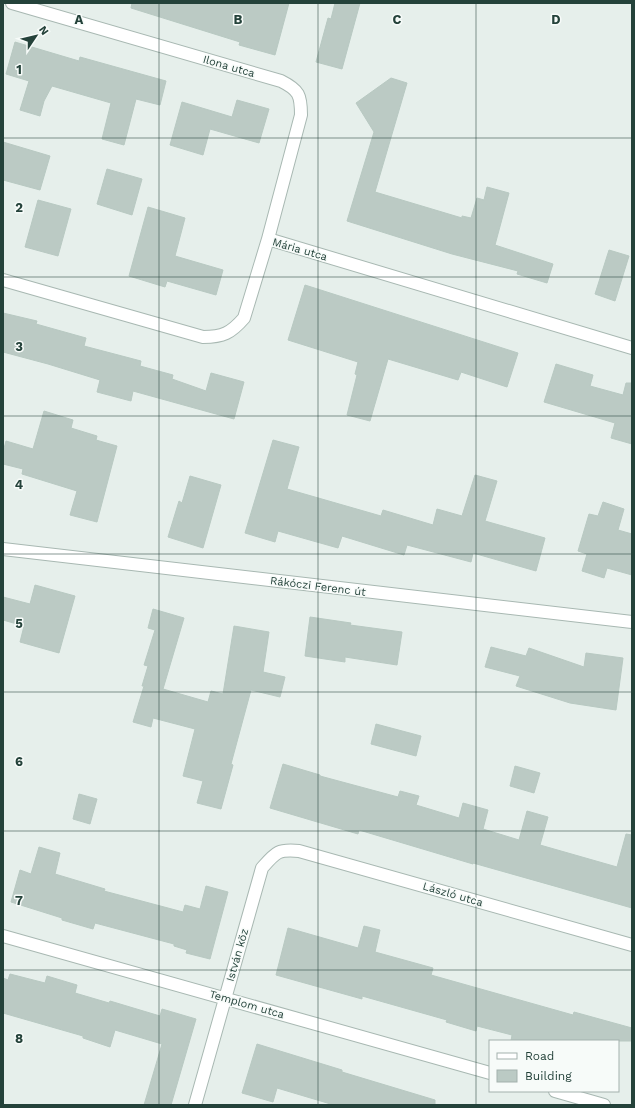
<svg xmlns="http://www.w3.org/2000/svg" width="635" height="1108" font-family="'Work Sans',sans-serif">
<rect width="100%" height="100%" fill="#e6efeb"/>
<path fill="#bbcac4" stroke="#b8c9c2" d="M132,3h157l-14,52 -36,-10 1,-3 -109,-34z
M335,3h25l-18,66 -26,-7 12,-44 3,1z
M15,42l64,19 1,-4 86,24 -6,24 -24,-6 -12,46 -22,-6 9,-36 -59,-17 -8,15 -4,15 -20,-6 9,-29 -23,-7z
M391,78l16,5 -32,109 87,26v-2l9,2 6,-20 7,2 3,-13 22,6 -14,52 58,19 -6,19 -30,-9 1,-3 -66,-17 -105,-33 27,-89 -18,-29z
M237,100l32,9 -10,34 -49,-14 -7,26 -33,-10 12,-43 50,15z
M3,142l47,14 -10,34 -37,-10z
M107,169l35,10 -10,36 -35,-11z
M38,200l33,9 -13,47 -33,-9z
M148,207l37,11 -10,38 48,14 -7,25 -49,-14 -2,6 -36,-11z
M609,250l20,6 -14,45 -20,-7z
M305,285l213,68 -11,34 -46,-15 -3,8 -70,-21 -18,62 -23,-6 10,-40 -2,-1 3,-12 -70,-22z
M3,313l34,8 -1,3 50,14 -2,8 57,15 -1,5 33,9 -1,4 34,12 5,-18 33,9 -10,37 -101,-28 -2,10 -34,-9 3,-12 -52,-16 -45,-12z
M556,364l37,11 -3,11 33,9 3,-12h6v61l-21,-6 4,-15 -71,-21z
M44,411l29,9 -2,8 26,8 -1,4 21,6 -20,76 -27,-7 7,-24 -55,-17 1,-5 -20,-5v-12l3,-11 27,8z
M273,440l26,7 -12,42 94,27 2,-6 50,15 4,-16 25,7 13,-41 22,6 -12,40 60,17 -9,33 -63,-18 -2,9 -64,-17 -3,10 -62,-19 -4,12 -60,-17 -3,11 -30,-9z
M190,476l31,9 -18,63 -35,-11 11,-36 3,2z
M603,502l21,7 -6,21 14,4v41l-25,-7 -3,10 -22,-7 5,-17 -9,-3 11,-37 9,2z
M35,585l40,11 -16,57 -39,-11 4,-16 -21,-6v-23l27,7z
M153,609l31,9 -21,71 45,13 3,-11 12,3 11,-68 35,6 -6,40 22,5 -5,20 -29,-7 -20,74 2,1 -12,44 -24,-6 6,-22 -20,-5 12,-47 -42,-11 -2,9 -18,-5 11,-36h-2l6,-20 -4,-1 11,-35 -7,-2z
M310,617l41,6 -1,2 52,7 -5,33 -52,-8v5l-40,-6z
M491,647l35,9 3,-8 55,19 2,-14 37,5 -7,52 -46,-7 -54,-17 4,-10 -35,-9z
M376,724l45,12 -5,20 -45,-12z
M283,764l37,11v1l78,21 2,-6 19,5 -3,9 43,13 4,-15 25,7 -5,19 36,11 8,-29 21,6 -8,28 77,22 9,-33 6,1v73l-159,-45v1l-114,-34 -1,4 -88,-26z
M515,766l25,7 -6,20 -24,-7z
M79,794l18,5 -7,25 -17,-5z
M39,847l21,6 -5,21 50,15 -1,2 79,21 2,-7 15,4 6,-23 22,6 -18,67 -24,-6 1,-3 -13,-4v-2l-79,-21 -2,6 -31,-9v-2l-51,-16 9,-32 11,4z
M364,926l16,4 -5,22 58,16 -2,7 142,40 1,-3 58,16v13h-121l1,-6 -35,-9 -1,5 -30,-9 1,-2 -85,-24v3l-86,-24 12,-47 70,20z
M10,974l35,9 2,-7 30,9 -2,8 34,10 1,-2 50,15 2,-7 34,10 -25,86h-27l18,-61 -47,-14 -5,17 -27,-9v-2l-80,-23v-35l5,2z
M257,1044l85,26v2l93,28v5h-101l-57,-17 -4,14 -31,-9z"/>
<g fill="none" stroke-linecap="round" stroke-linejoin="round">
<defs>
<path id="minor" d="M12,3l269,78c18,9 20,14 20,34l-33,124
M3,280l200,57c20,0 28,-4 41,-19l24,-79 364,109
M3,936l487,137
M555,1091l49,14
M195,1105l67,-237c14,-16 16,-19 37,-17l333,94"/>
<path id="tertiary" d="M3,549l629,73"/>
</defs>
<use href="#minor" stroke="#a8b8b2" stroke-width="14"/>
<use href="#tertiary" stroke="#a8b8b2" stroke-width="14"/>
<use href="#minor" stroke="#fff" stroke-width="12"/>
<use href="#tertiary" stroke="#fff" stroke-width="12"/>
</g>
<path fill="none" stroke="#24423a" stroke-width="1" stroke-opacity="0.55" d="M159,3v1102M318,3v1102M476,3v1102M3,138h629M3,277h629M3,416h629M3,554h629M3,692h629M3,831h629M3,970h629"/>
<g text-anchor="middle" stroke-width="3" stroke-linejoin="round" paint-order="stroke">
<g font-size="11" fill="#24423a" stroke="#f7fbf9">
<text transform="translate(229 66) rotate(16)" y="4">Ilona utca</text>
<text transform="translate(300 249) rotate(16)" y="4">Mária utca</text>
<text transform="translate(318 586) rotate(7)" y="4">Rákóczi Ferenc út</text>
<text transform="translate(453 894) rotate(16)" y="4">László utca</text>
<text transform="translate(237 955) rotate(-74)" y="4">István köz</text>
<text transform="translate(247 1004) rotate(16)" y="4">Templom utca</text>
</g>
</g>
<g font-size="13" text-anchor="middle" font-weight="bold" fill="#24423a" stroke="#f7fbf9" stroke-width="3" stroke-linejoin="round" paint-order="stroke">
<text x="79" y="24">A</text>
<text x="238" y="24">B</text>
<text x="397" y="24">C</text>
<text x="556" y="24">D</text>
<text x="19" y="74">1</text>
<text x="19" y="212">2</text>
<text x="19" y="351">3</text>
<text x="19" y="489">4</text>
<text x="19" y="628">5</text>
<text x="19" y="766">6</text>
<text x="19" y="905">7</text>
<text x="19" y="1043">8</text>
</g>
<rect width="635" height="1108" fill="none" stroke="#24423a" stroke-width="8"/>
<rect x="489" y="1040" width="130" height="52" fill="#f7fbf9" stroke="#a3b1ad"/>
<rect x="497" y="1053" width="20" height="6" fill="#ffffff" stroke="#a3b1ad"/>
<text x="525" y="1060" font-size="12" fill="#24423a">Road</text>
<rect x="497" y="1070" width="20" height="12" fill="#bbcac4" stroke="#a3b1ad"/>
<text x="525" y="1080" font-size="12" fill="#24423a">Building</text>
<g transform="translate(36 36) rotate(55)" stroke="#f7fbf9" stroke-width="3" paint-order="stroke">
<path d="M0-3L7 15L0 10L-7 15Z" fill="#24423a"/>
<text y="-6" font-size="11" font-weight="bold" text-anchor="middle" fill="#24423a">N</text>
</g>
</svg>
